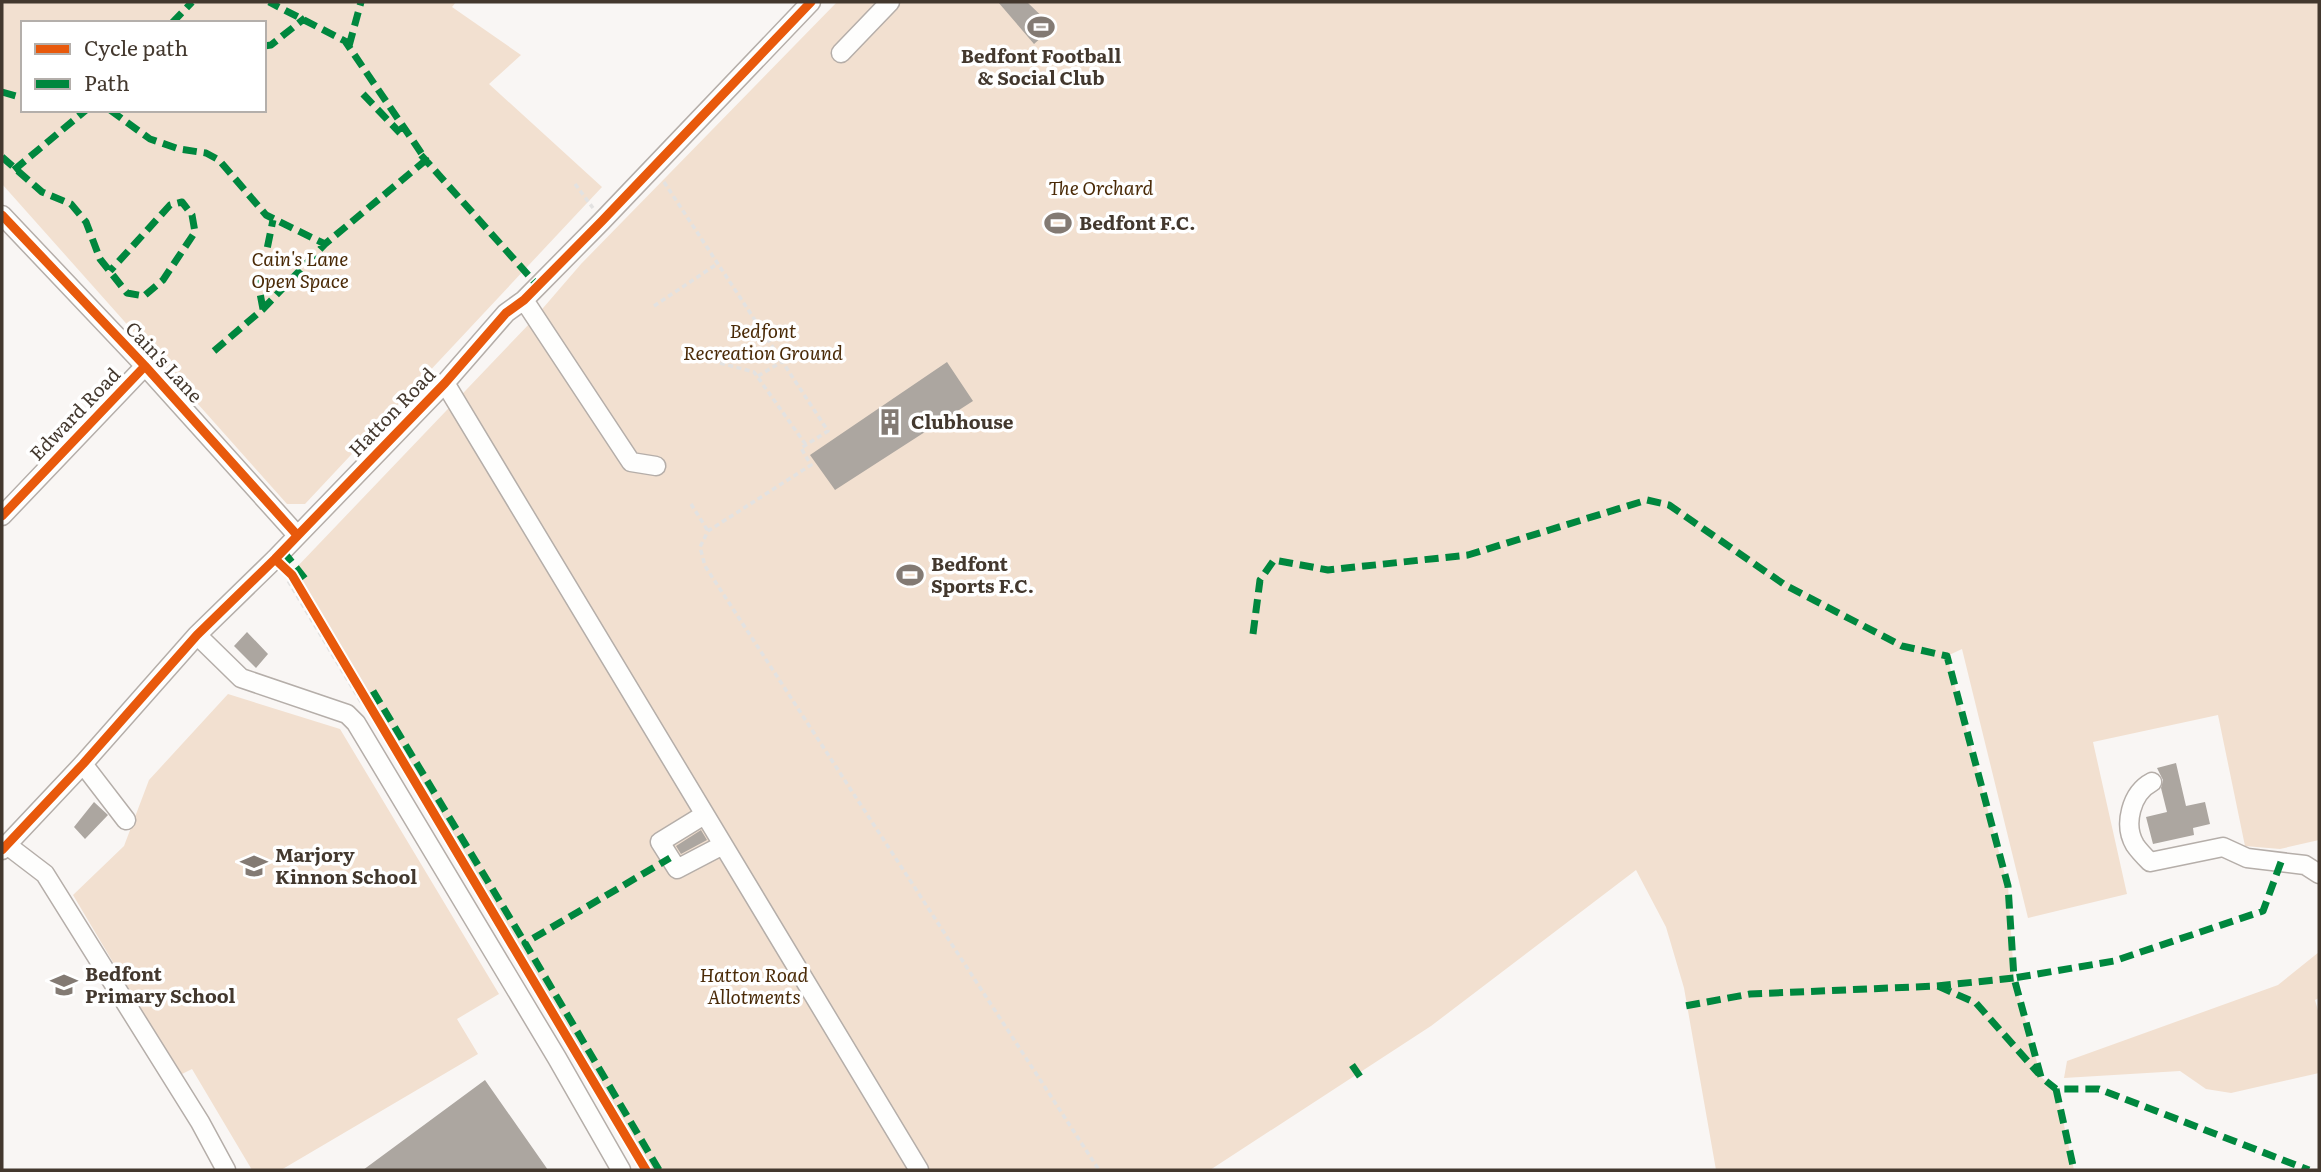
<svg xmlns="http://www.w3.org/2000/svg" width="2321" height="1172" font-family="Literata,serif">
<rect width="100%" height="100%" fill="#f9f6f4"/>
<path fill="#f2e0d0" fill-rule="evenodd" d="M2,2h454l-4,5 69,48 -32,29 113,103 -297,317h-18l-285,-320zM23,23h241v87h-241z
M837,2h1482v838l-39,9 -35,-3 -27,-131 -125,27 34,152 -99,24 -66,-269 -15,7 61,230 6,92 27,99 15,12 18,81h-358l-32,-182 -18,-61 -30,-57 -205,156 -221,144h-557l-358,-601 236,-247 50,-58z
M228,694l112,35 159,265 -42,25 21,35 -197,116h-29l-60,-101 -12,6 -107,-180 51,-49 25,-66z
M2319,952v46l-4,2 4,14v59l-88,20 -25,-4 -26,-18 -116,7 3,-17 211,-76z"/>
<path fill="#aca6a0" d="M998,2h29l26,25 -19,17z
M947,362l26,39 -138,89 -25,-35z
M247,632l21,22 -12,14 -22,-22z
M2176,763l10,43 19,-4 5,22 -17,4 1,7 -41,9 -7,-27 21,-5 -6,-24 2,-8 -6,-12z
M94,802l14,13 -23,24 -11,-12z
M701,830l6,10 -26,14 -5,-8z
M485,1080l63,90h-185z"/>
<g fill="none" stroke-linecap="round" stroke-linejoin="round">
<defs>
<path id="minor" d="M841,53l49,-51
M2,215l143,151 152,169
M524,300l107,162 25,4
M445,383l474,787
M2,516l143,-150
M197,635l44,43 106,36 9,9 201,335 64,112
M83,764l43,56
M2152,782c-21,11 -29,43 -17,63 4,6 10,12 15,17l73,-15 24,11 58,7 14,9
M704,815l-44,27 17,27 44,-23
M7,845l38,29 155,248 26,48
M2,850l81,-86 114,-129 78,-76 170,-176 61,-70 18,-13 78,-79 209,-219"/>
</defs>
<use href="#minor" stroke="#b5aea9" stroke-width="21"/>
<path stroke="#e3e2e1" stroke-width="3.5" stroke-dasharray="5 3.5" stroke-linecap="butt" d="M664,182l164,249 -27,17 10,17 -103,66 -8,16 5,19 394,604
M575,184l18,24
M654,306l63,-42
M720,363l34,9 52,73
M758,376l25,-15
M691,504l17,27
M287,573v6l74,123"/>
<use href="#minor" stroke="#fefefd" stroke-width="18"/>
<path stroke="#00873e" stroke-width="7" stroke-dasharray="14 7" stroke-linecap="butt" d="M172,23l20,-21
M264,46l7,-1 34,-27
M349,46l12,-44
M2,92l21,6
M363,94l37,39
M110,110l40,29 29,10 27,4 13,7 47,55 59,29
M421,155l117,131
M2,157l40,35 29,12 15,18 14,37 27,34 17,3 19,-16 32,-48 -3,-17 -10,-13 -12,3 -60,66
M14,170l72,-60
M263,309l-4,-21 14,-68
M214,351l49,-42 62,-65 101,-84 -81,-119 -76,-39
M283,551l23,29
M1253,634l7,-54 14,-20 54,10 140,-15 179,-55 22,5 116,80 117,61 45,10 61,230 6,92 -77,8 -187,8 -65,12
M373,691l152,252
M2281,862l-18,49 -149,50 -100,17 27,99 15,12h43l210,81
M1938,986l38,17 63,71
M1352,1065l11,16
M2056,1089l18,81
M659,1170l-134,-227 145,-85"/>
<defs>
<path id="cycleway" d="M2,215l143,151 152,169
M2,516l143,-150
M275,559l17,16 354,595
M2,850l81,-86 114,-129 78,-76 170,-176 61,-70 18,-13 78,-79 209,-219"/>
</defs>
<use href="#cycleway" stroke="#fff" stroke-width="13"/>
<use href="#cycleway" stroke="#e8590c" stroke-width="9"/>
</g>
<defs>
<symbol id="stadium-bare" viewBox="-9 -9 18 18"><path d="M0-5a6.5 5 0 1 0 0 10a6.5 5 0 1 0 0-10ZM-3.5-1.8h7v3.6h-7Z" fill="#837a73" stroke="#fff" stroke-width="2.5" paint-order="stroke"/></symbol>
<symbol id="building-bare" viewBox="-9 -9 18 18"><path d="M-4-6H4V6H1V3H-1V6H-4ZM-2.5-4.3h1.7v1.8h-1.7ZM.8-4.3h1.7v1.8H.8ZM-2.5-1h1.7V.8h-1.7ZM.8-1h1.7V.8H.8Z" fill="#837a73" stroke="#fff" stroke-width="2.5" paint-order="stroke"/></symbol>
<symbol id="school-bare" viewBox="-9 -9 18 18"><path d="M0-5L7-2L0 1L-7-2ZM-4 1L0 2.5L4 1V4Q0 6-4 4Z" fill="#837a73" stroke="#fff" stroke-width="2.5" paint-order="stroke"/></symbol>
</defs>
<g fill-rule="evenodd">
<use href="#stadium-bare" x="1022" y="8" width="38" height="38"/>
<use href="#stadium-bare" x="1039" y="204" width="38" height="38"/>
<use href="#building-bare" x="871" y="403" width="38" height="38"/>
<use href="#stadium-bare" x="891" y="556" width="38" height="38"/>
<use href="#school-bare" x="235" y="847" width="38" height="38"/>
<use href="#school-bare" x="45" y="966" width="38" height="38"/>
</g>
<g text-anchor="middle" stroke-width="7" stroke-linejoin="round" paint-order="stroke">
<g font-size="19" font-weight="bold" fill="#43382e" stroke="#fff" text-anchor="start">
<text x="1041" y="63" text-anchor="middle">Bedfont Football<tspan x="1041" dy="22">&amp; Social Club</tspan></text>
<text x="1079" y="230">Bedfont F.C.</text>
<text x="911" y="429">Clubhouse</text>
<text x="931" y="571">Bedfont<tspan x="931" dy="22">Sports F.C.</tspan></text>
<text x="275" y="862">Marjory<tspan x="275" dy="22">Kinnon School</tspan></text>
<text x="85" y="981">Bedfont<tspan x="85" dy="22">Primary School</tspan></text>
</g>
<g font-size="19" font-style="italic" fill="#4a2a07" stroke="#fff">
<text x="1101" y="195">The Orchard</text>
<text x="300" y="266">Cain's Lane<tspan x="300" dy="22">Open Space</tspan></text>
<text x="763" y="338">Bedfont<tspan x="763" dy="22">Recreation Ground</tspan></text>
<text x="754" y="982">Hatton Road<tspan x="754" dy="22">Allotments</tspan></text>
</g>
<g font-size="19" fill="#43382e" stroke="#fff">
<text transform="translate(164 362) rotate(47)" y="7">Cain's Lane</text>
<text transform="translate(392 412) rotate(-46)" y="7">Hatton Road</text>
<text transform="translate(75 414) rotate(-46)" y="7">Edward Road</text>
</g>
</g>
<rect width="2321" height="1172" fill="none" stroke="#43382e" stroke-width="7"/>
<rect x="21" y="21" width="245" height="91" fill="#ffffff" stroke="#b4afab" stroke-width="2"/>
<rect x="35" y="44" width="35" height="10" fill="#e8590c" stroke="#b4afab" stroke-width="2"/>
<text x="84" y="56" font-size="21" fill="#43382e">Cycle path</text>
<rect x="35" y="79" width="35" height="10" fill="#00873e" stroke="#b4afab" stroke-width="2"/>
<text x="84" y="91" font-size="21" fill="#43382e">Path</text>
</svg>
